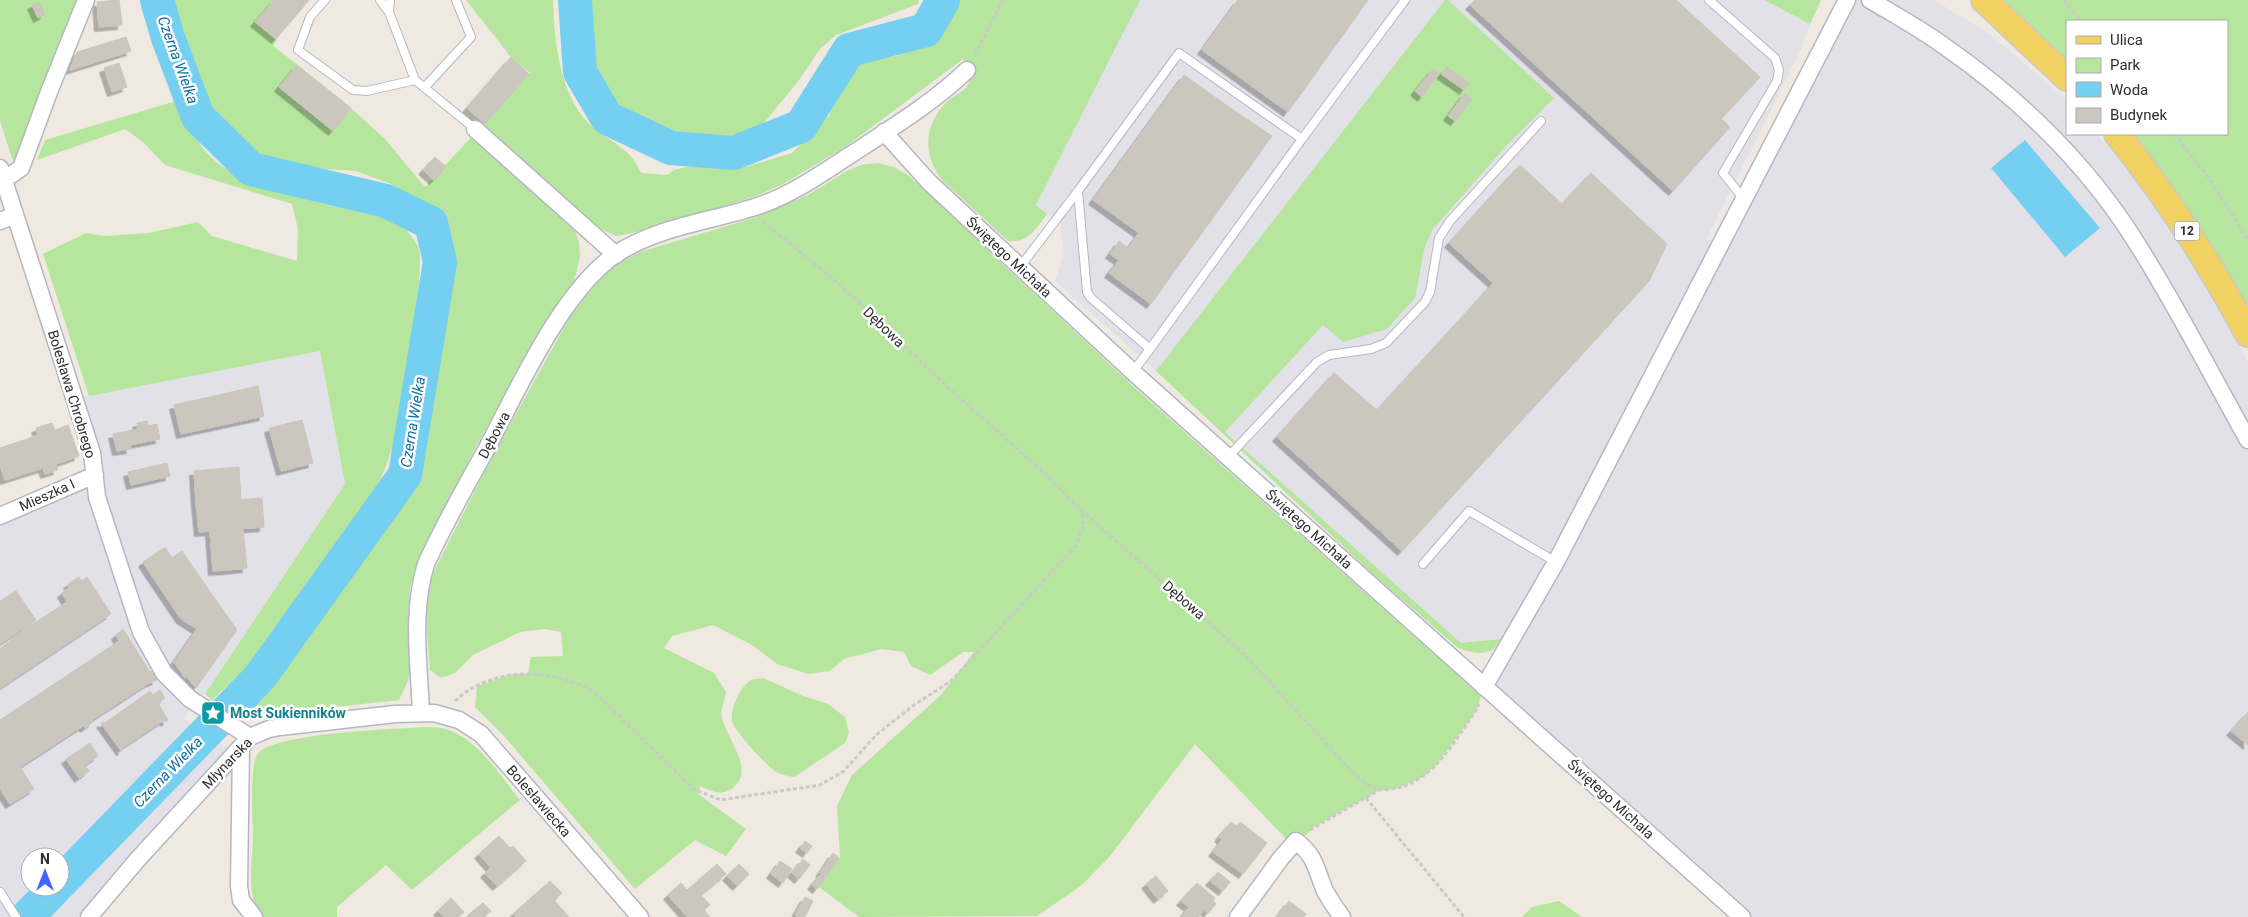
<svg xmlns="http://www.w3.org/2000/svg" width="2248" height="917" font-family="Roboto,sans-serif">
<defs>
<filter id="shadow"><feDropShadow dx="-4.5" dy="4.5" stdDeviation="0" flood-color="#0004"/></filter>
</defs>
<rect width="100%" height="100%" fill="#efe9e1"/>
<path fill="#e3e1e8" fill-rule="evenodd" d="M1140,0h624l46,24 -10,28 -94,187 15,3 126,-242h87l57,35 76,65v34h30l36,42 68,99 47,87v555h-506l-258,-230 31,-56 -15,8 -39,4 -406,-362 9,-26 -4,-32 -24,-18z
M320,351l25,133 -137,206 -25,28 51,34 -87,84 -63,81h-84v-401l94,-41 -19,-77zM30,857h30v30h-30z"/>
<path fill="#b6e59e" d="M0,0h80l-63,160 -4,1 -13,-40z
M171,0h103l-19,22 22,18 -4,6 25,19 -19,23 54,42 18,-22 34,31 40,48 48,-52 96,88 6,8 4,11 1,15 -6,25 -22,29 -76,136 -31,63 -26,47 -9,31 -2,26 2,57 -2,10 -9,19 -154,17 2,-11 39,-47 65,-88 65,-100 11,-33 3,-56 21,-144 -3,-11 -14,-18 -43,-25 -35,-13 -57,-4 -43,-10 -36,-32 -27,-43 -12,-36 1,-12z
M466,0h87c1,41 7,101 42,129 20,16 35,19 46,44l26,2 7,-5 17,-4 45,4 56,-17 37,-37 18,-46 19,-11 31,-3 37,-19 27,-37h179l-104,205 11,9c-11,15 -19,29 -39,27l-65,-60c-22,-27 -19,-59 7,-82 5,-4 15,-8 18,-14 4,-9 -2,-18 -5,-26l-118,88 -62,37 -27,12 -114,35 -26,5 -19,-9 -114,-100 47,-54 -19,-16z
M589,0h330l-1,4 -82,31 -16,14 -21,31 -40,49 -12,6 -22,5 -32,-2 -43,-10 -19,-11 -28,-28 -12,-26 -4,-43z
M1445,0h3l106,98 -46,46 -75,85 -8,17 -10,52 -28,31 -44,13 -20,-17 -98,107 236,211 39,-4c-5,19 -30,15 -43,8l-83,-72 -218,-204z
M1764,0h57l-11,24z
M1999,0h249v311l-117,-177h96v-113h-160v39z
M176,101c10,20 20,42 37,58 35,33 131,48 180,61l13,9 12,17 2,10 -1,26 -13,92 -12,70 -23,61 -43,60 -84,105 -32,30 -7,-6 140,-210 -25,-133 -231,45 -46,-142 43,-21 19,3 44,-3 49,-11 14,14 85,25 1,-32 -6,-25 -127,-39 -22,-23 -18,-13 -88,31 8,-20z
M878,163l16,4 14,8 227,213 346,308 -6,16 -38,52 -14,13 -28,12 -16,1 -64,36 -21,21 -99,-103 -85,112 -28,29 -45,31 -178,1 -40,-30 21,-30 -3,-51 15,-31 89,-80 33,-43h-11l-33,23 -19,-9 -7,-14 -23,-3 -37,10 -14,12 -22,3 -31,-10 -25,-19 -39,-20 -41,11 -8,12 50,25 12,19c-1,7 -6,19 -4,26 4,19 32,50 13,68 -12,11 -22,6 -35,0l-2,8 48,35 -20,27 -31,-16 -60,49 -131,-153 -29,-29 2,-21 36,-12h15l3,-17 32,-1 -2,-24 -16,-3 -25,3 -47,23 -18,18 -14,5 -11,-8 -4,-51 3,-38 63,-124 79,-142 26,-32 15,-17 28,-14 117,-35 51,-22 39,-24 14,-6z
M763,678l40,18 25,8 17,13 4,16 -4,10 -51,34c-7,-1 -13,-2 -19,-6 -8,-5 -41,-40 -43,-50 -2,-12 8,-34 19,-41 3,-1 8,-2 12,-2z
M424,727c9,0 18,0 27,4 29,11 50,46 69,69l-108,90 -26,-25 -49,42v10h-75c-16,-18 -10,-55 -9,-78 0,-19 -4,-68 4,-84 12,-22 139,-26 167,-28z
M1559,901l23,16h-60l10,-10z"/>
<path fill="#75cff0" d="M2025,140l75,88 -35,29 -74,-89z"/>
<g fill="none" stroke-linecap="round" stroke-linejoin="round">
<path stroke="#75cff0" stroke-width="34" d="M575,0l5,72 27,46 64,30 63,5 67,-27 48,-76 77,-20 17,-30
M60,883l200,-206 145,-202 35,-213 -9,-39 -45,-22 -135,-32 -53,-52 -30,-79 -11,-38
M27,917l29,-30"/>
</g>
<path fill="#cbc7bf" stroke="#cbc5ba" filter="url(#shadow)" d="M119,0l3,25 -23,2 -2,-25z
M274,0h35l-33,39 -21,-17z
M1238,0h67l-59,82 -44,-32z
M1305,0h63l-80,112 -42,-30z
M1475,0h117l138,127 -57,64 -203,-186z
M1592,0h44l-21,22z
M1636,0h40l84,77 -39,42 -106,-97z
M39,2l6,12 -7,4 -6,-13z
M126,37l5,14 -61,19 7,-18z
M511,57l18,17 -44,50 -18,-16z
M119,63l8,24 -15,5 -8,-24z
M297,65l54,43 -18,23 -54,-44z
M1447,67l22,16 -5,7 -23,-16z
M1433,69l6,5 -17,23 -7,-6z
M1184,75l45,32 -90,126 -46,-33z
M1465,93l7,6 -17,22 -7,-5z
M1229,107l43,29 -91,126 -42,-29z
M435,157l11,10 -12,13 -11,-10z
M1520,165l42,39 29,-31 76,71 -18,37 -247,270 -125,-114 57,-64 43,37 93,-101 23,-26 -44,-40z
M1139,233l42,29 -30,42 -42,-31 10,-13 -9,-6 9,-13 9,7z
M258,386l6,30 -74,16 -7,-29z
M183,403l7,29 -9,2 -7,-29z
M302,420l11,43 -32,8 -12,-43z
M147,421l1,5 9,-2 3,15 -30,6 1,4 -14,2 -4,-17 25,-5 -1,-6z
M52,423l3,7 13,-5 11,31 -23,8 2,6 -13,4 -12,-37 5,-2 -2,-7z
M33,437l10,31 -38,12 -5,-15v-17z
M167,463l3,13 -39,9 -3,-13z
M239,467l2,32 -45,4 -2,-32z
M262,498l2,29 -65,5 -3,-29z
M243,528l4,40 -19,2 -3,-40z
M225,530l3,40 -15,1 -3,-39z
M165,547l7,11 -22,15 -7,-11z
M182,551l31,45 -32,23 -31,-46z
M79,577l2,4 6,-4 24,37 -111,74v-39l25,-20 42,-27 -5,-9 8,-6 -2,-3z
M16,591l20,29 -36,24v-43z
M213,596l24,34 -41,58 -9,-11 -2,1 -11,-16 23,-33 -16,-10z
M123,629l27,43 1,-1 6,9 -8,3 -57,37 1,2 -8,6 -2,-2 -83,54v-60l119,-79 -3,-6z
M160,690l5,8 -7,5 10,17 -3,2 -1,-2 -42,28 1,2 -2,1 -20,-28 3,-1 1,1 45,-32 3,4z
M2248,712v33l-17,-14z
M90,743l8,13 -13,9 4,6 -10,7 -13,-19z
M20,767l14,22 -24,15 -10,-15v-9z
M1231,822l6,4 3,-4 27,21 -24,31 -30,-22 9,-12 -3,-3z
M499,836l11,12 3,-2 13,15 -23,20 -24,-27z
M805,841l7,5 -5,7 -7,-5z
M833,853l6,5 -13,19 -6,-4z
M803,859l7,6 -11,14 -7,-6z
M780,861l12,8 -9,14 -12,-9z
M717,864l9,10 -25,21 -8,-10z
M739,864l10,10 -12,12 -10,-10z
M491,868l12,13 -6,5 -12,-13z
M1218,872l12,10 -7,9 -13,-10z
M820,875l5,4 -8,10 -5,-4z
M1156,876l12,15 -10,8 -12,-15z
M550,881l12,12 -8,7 15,17h-53l-3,-3z
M681,883l6,7 6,-5 8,10 -19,16 -14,-16z
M1197,883l18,15 -2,3 3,3 -8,9 -4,-3 -6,7h-17l8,-10 -8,-6z
M701,895l9,10 -6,5 6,7h-23l-5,-6z
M805,897l8,4 -8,16h-8l-2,-2z
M451,898l13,14 -6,5h-14l-6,-6z
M1289,901l17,13 -2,3h-27z
M483,903l8,8 -7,6h-18z"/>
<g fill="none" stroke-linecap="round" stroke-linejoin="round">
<defs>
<path id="lane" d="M325,0l-15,17 -12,33 55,40 14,1 48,-11 60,49
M380,0l9,12
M390,0l-1,12 26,68
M1709,0l66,58 4,12 -2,11 -54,92 20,25
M425,87l46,-50 -15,-37
M1302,139l103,-139
M1020,267l58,-76
M1133,372l17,-23 152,-210 -123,-86 -101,138 9,101 4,6 59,51
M1228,457l89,-95 12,-7 42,-6 15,-6 39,-41 5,-10 9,-54 11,-17 91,-100
M1423,564l46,-53 87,51
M0,892l16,25"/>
<path id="street" d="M1870,0c25,15 51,29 74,46 74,51 142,117 190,193 42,65 76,134 114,201
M475,129l141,126
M884,132l45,50 204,190 609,545
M0,168l92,285 5,44 44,135 23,41 26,26 60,38
M3,178l8,-3 10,-7 28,-76 37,-92
M0,221l15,-6
M0,516l95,-41
M1484,687l72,-125 291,-562
M421,713c-2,-50 -10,-101 5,-149 18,-40 40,-78 61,-116 31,-59 75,-157 129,-194 43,-28 98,-33 145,-49 34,-12 64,-34 94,-53 38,-25 79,-50 112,-82
M241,748l-2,138 2,14 13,17
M89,917l49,-58 112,-122 19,-8 11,-2 115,-13 39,-1 25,7 22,14 159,183
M1238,917l43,-59 15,-17c20,15 20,29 29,50 5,9 11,18 17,26"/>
<path id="primary" d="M1984,0l83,78
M2117,134c50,62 93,130 131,200"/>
</defs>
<use href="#lane" stroke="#b4b7c1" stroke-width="10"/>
<use href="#street" stroke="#b4b7c1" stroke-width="19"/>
<use href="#primary" stroke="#c9c9c9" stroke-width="28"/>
<path stroke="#c9c9c9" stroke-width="3" stroke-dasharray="4 2.5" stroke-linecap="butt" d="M2064,0l17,21
M975,55l28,-55
M2174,134l35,44 39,62
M763,222l75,61 112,106 93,83 35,35 166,147 111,121c7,5 14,12 23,14 5,2 13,0 19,-1 38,-9 57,-46 78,-76l4,-8
M455,701c38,-35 94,-33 138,-10l102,99 26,10 99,-15 24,-14 32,-36 38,-30 37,-24 125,-135 7,-19v-15
M1366,798l98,119
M1310,830l69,-40"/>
<use href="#lane" stroke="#fff" stroke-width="8"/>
<use href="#street" stroke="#fff" stroke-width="16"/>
<use href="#primary" stroke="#f2d163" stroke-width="25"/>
</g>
<defs>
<symbol id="sight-square" viewBox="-11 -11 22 22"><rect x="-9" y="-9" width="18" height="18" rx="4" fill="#0f9aa8" stroke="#fff"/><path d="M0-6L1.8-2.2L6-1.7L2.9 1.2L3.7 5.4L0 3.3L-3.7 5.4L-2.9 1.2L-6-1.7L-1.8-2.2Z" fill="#fff"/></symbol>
</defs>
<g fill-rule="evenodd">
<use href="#sight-square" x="199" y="699" width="28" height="28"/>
</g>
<g text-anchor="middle" stroke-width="5" stroke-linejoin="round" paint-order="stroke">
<rect fill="#fff" stroke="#6d6d6d" stroke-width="1" x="2174.5" y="221.5" width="25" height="19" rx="4"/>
<g font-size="12" font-weight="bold" fill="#2e2e2e">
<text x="2187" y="235">12</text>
</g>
<g font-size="14" fill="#2e2e2e" stroke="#fff">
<text transform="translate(1009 257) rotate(43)" y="5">Świętego Michała</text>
<text transform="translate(884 327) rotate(44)" y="5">Dębowa</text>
<text transform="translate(72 394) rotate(73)" y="5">Bolesława Chrobrego</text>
<text transform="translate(494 435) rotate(-62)" y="5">Dębowa</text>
<text transform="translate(47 495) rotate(-24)" y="5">Mieszka I</text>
<text transform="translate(1309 529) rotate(42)" y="5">Świętego Michała</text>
<text transform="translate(1184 600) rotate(41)" y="5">Dębowa</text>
<text transform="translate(227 763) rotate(-46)" y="5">Młynarska</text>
<text transform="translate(1611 799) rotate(42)" y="5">Świętego Michała</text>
<text transform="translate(539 801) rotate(49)" y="5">Bolesławiecka</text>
</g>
<g font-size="14" font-weight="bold" fill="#0d838f" stroke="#fff" text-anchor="start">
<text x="230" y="718">Most Sukienników</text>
</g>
<g font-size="15" font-style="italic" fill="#0d6fa3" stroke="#fff">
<text transform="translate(178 60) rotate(70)" y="5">Czerna Wielka</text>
<text transform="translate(413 422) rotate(-81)" y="5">Czerna Wielka</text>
<text transform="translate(168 772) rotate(-46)" y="5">Czerna Wielka</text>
</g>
</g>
<rect x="2066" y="20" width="162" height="115" fill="#ffffff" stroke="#ababab"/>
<rect x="2076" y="36" width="25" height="8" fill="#f2d163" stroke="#ababab"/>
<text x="2110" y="45" font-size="15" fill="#2e2e2e">Ulica</text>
<rect x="2076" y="58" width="25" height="15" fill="#b6e59e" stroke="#ababab"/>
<text x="2110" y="70" font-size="15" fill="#2e2e2e">Park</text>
<rect x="2076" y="82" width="25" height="15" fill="#75cff0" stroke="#ababab"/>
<text x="2110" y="95" font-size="15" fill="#2e2e2e">Woda</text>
<rect x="2076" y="108" width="25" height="15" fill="#cbc7bf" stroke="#ababab"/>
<text x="2110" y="120" font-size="15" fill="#2e2e2e">Budynek</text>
<g transform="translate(45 872)"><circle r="24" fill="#ffffff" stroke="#ababab"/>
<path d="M0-4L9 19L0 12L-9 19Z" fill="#4264fb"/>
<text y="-8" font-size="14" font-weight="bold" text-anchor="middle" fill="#2e2e2e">N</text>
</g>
</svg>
